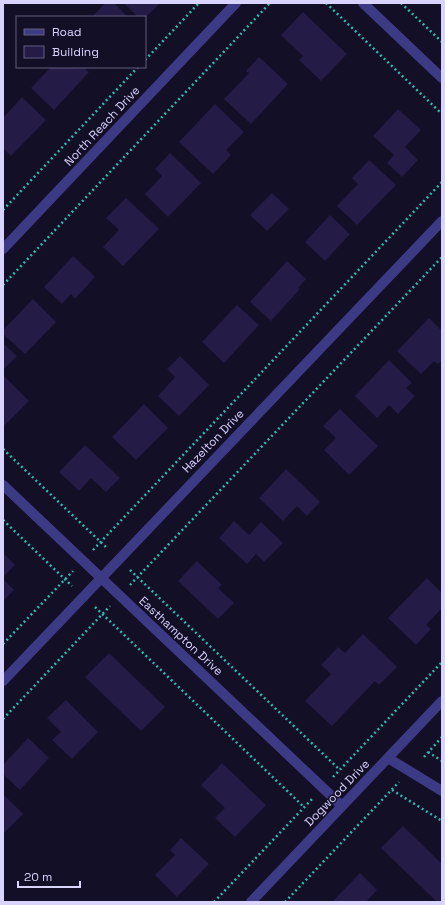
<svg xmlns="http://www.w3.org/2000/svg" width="445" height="905" font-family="'Space Grotesk',sans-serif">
<rect width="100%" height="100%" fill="#130f26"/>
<path fill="#241b47" d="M105,3h9l14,14h-36z
M124,3h36l-15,15v-1h-7z
M303,12l44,42 -26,27 -22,-21 4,-4 -22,-21z
M259,57l29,27 -37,40 -27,-25 25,-26 -3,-2z
M51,67h24l3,2 2,-2h3l6,5 -35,38 -23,-22z
M22,97l24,23 -35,36 -8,-8v-30z
M215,104l29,28 -18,18 5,5 -18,19 -34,-32z
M398,109l23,21 -16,17 13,13 -16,17 -15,-14 7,-8 -21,-19z
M170,153l31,30 -33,34 -23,-23 17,-18 -7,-7z
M369,160l27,25 -39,40 -20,-19 21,-22 -6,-6z
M272,193l17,16 -22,22 -17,-16z
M126,198l33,31 -36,37 -20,-19 16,-17 -13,-12z
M330,215l20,19 -25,27 -20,-19z
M73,256l22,21 -20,22 -4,-5 -9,10 -18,-17z
M287,261l19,18 -8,9 2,1 -29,32 -21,-19z
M33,299l23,23 -31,32 -22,-20v-4z
M237,305l22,20 -35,38 -22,-21z
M429,318l13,13v29l-4,4 -4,-3 -13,13 -24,-23z
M3,343l14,13 -14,14z
M180,356l29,29 -30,31 -21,-20 17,-19 -8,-8z
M389,360l23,23 -6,5 9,8 -17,18 -9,-9 -12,13 -22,-22z
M3,375l26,26 -24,24 -2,-2z
M144,404l24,24 -32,32 -24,-23z
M340,409l38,37 -29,29 -25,-25 12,-12 -13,-12z
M85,445l35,33 -14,14 -15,-14 -12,13 -20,-19z
M286,469l34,33 -13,14 -10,-10 -14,15 -24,-23z
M234,521l15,14 12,-13 22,21 -19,19 -8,-8 -9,10 -28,-26z
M3,553l12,12 -12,12z
M197,561l25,24 -4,3 16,15 -16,16 -40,-38z
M427,578l15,15v15l-16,17 5,4 -15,16 -28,-27z
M3,579l11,11 -11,11z
M363,634l34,33 -18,18 -4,-4 -43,45 -27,-25 26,-27 -10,-9 17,-18 7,6z
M109,653l56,54 -24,24 -56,-54z
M66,700l32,32 -26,27 -20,-19 9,-8 -14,-14z
M28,738l21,20 -29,32 -17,-16v-9z
M222,763l44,42 -31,32 -20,-19 10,-10 -24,-23z
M3,794l20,20 -20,20z
M403,826l39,38v38h-5l-56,-54z
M181,838l28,26 -32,33 -22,-22 20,-20 -5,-5z
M360,873l17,17 -11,12h-34z"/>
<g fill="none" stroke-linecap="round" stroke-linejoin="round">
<path stroke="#2fb8b0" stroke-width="2.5" stroke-dasharray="2 3" stroke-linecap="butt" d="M326,3l116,111
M401,3l41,39
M145,60l54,-57
M3,210l135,-143
M3,285l267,-282
M3,449l105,100
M3,520l69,66
M93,550l349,-368
M130,570l210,200
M130,585l312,-328
M95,607l209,200
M3,644l70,-73
M3,719l107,-113
M428,752l14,9
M424,757l18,-20
M333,777l109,-115
M392,790l50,31
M214,902l99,-104
M285,902l114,-120"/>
<path stroke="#3d3a85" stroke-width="10" d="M363,3l79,75
M3,249l233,-246
M3,485l339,321
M3,681l439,-460
M388,758l54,33
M251,902l191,-201"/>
</g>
<g text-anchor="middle" stroke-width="3" stroke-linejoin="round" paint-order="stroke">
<g font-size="12" fill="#d9d4ff" stroke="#130f26">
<text transform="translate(102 126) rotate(-47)" y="4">North Reach Drive</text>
<text transform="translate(213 441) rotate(-46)" y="4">Hazelton Drive</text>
<text transform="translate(181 636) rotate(43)" y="4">Easthampton Drive</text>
<text transform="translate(337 793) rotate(-46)" y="4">Dogwood Drive</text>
</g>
</g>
<rect width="445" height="905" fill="none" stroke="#d9d4ff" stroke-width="8"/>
<rect x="16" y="16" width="130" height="52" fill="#130f26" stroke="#625e7d"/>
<rect x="24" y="29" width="20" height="6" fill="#3d3a85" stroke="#625e7d"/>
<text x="52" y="36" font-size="12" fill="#d9d4ff">Road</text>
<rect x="24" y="46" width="20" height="12" fill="#241b47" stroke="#625e7d"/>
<text x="52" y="56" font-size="12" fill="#d9d4ff">Building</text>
<path d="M18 881v6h62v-6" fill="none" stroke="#d9d4ff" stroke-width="2"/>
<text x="24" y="881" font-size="12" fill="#d9d4ff" stroke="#130f26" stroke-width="3" paint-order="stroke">20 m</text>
</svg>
